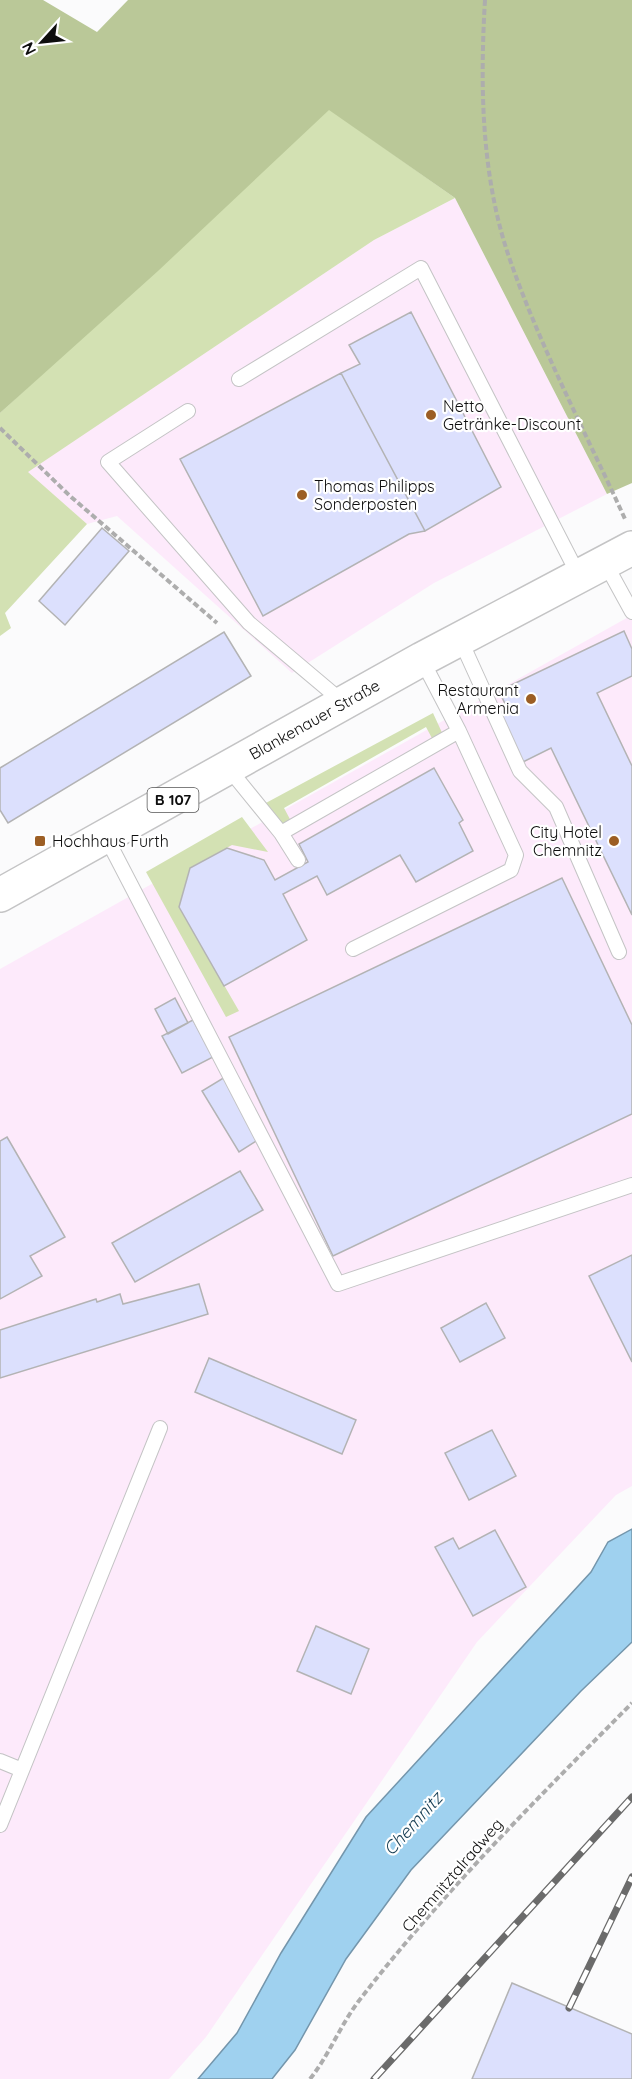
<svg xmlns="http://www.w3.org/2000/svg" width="632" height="2079" font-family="Quicksand,sans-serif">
<rect width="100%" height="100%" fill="#fbfbfc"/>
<path fill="#fdeafb" d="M455,198l152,296 -173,89 -142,90 -175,-157 -30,8 -60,-52 347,-232z
M632,615v871l-16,9 -139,147 -271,395 -37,42h-169v-1110z"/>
<path fill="#d3e1b3" d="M329,109l126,89 -81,42 -346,232 59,52 -82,89 6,15 -11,8v-223z
M433,713l11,24 -10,5 -8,-15 -142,81 8,15 -11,6 -17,-25z
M242,817l26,35 -36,-7 -42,23 -11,39 60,104 -13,6 -80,-145z"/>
<path fill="#bac898" d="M0,0h43l54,32 31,-32h504v483l-25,11 -152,-296 -126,-88 -171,161 -158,142z"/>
<path fill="#9fd1ef" stroke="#7496ac" stroke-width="1.5" d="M632,1529v113l-51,49 -170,179 -65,89 -51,91 -23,29h-74l39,-46 44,-80 85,-136 225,-245 17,-30z"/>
<path fill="#dce0fd" stroke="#b3b3b4" stroke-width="1.5" d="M411,312l90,175 -76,44 -84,-158 19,-9 -11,-19z
M341,373l84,158 -16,3 -146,82 -83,-157z
M102,528l27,23 -64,74 -26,-24z
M624,631l8,18v27l-35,17 35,73v149l-81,-167 -28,14 -23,-48 8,-4 -9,-19z
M224,632l27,44 -243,147 -8,-13v-42z
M434,768l29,52 -4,3 14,28 -57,31 -16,-27 -73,40 -10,-19 -34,18 24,46 -83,46 -45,-79 11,-39 37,-20 37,12 11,20 33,-18 -9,-18z
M562,878l70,147v89l-299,142 -104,-219z
M175,998l13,25 -20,11 -13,-25z
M193,1020l20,37 -31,16 -20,-37z
M225,1077l36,61 -22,14 -37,-61z
M7,1137l58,100 -35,19 12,20 -42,23v-158z
M240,1171l23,39 -128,72 -23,-39z
M632,1255v107l-43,-86z
M199,1284l9,30 -208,64v-48l96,-31 1,3 23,-8 3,10z
M486,1303l19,35 -45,24 -19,-34z
M209,1358l147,62 -14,34 -147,-62z
M492,1430l24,46 -47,24 -24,-47z
M495,1530l31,57 -53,29 -38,-69 18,-9 6,11z
M316,1626l53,23 -18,45 -54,-23z
M512,1983l120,51v45h-160z"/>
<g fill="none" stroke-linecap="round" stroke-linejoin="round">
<defs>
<path id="lane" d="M239,379l182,-111 157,306
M188,411l-80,51 141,161 95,80
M604,561l28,51
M460,639l60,132 36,36 63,145
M229,769l52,64 178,-102 -37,-71
M281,833l17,27
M106,837l232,447 294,-99
M353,949l158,-79 5,-15 -57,-124
M0,1761l22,9
M0,1825l160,-397"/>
<g id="primary">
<path id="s1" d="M0,895l422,-236 210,-111"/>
</g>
</defs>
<use href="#lane" stroke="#c4c4c5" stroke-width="16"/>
<use href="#primary" stroke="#c4c4c5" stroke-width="36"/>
<path stroke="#adadad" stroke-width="4" stroke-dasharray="6 3" stroke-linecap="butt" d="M485,0c-5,85 -4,175 24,257 31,90 77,176 116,262
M0,428l70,68 147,127
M310,2079c19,-24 30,-53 48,-77 83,-108 179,-203 274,-299"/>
<use href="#lane" stroke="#fff" stroke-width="14"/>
<use href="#primary" stroke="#fff" stroke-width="33"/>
<defs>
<path id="rail" d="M569,2008l63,-131
M374,2079l258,-282"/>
</defs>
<use href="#rail" stroke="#6b6b6b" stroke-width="7"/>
<use href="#rail" stroke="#fff" stroke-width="4.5" stroke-dasharray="14" stroke-linecap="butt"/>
</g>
<g fill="#9c5e24" stroke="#fff" stroke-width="2">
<circle cx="431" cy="415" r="6"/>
<circle cx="302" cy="495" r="6"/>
<circle cx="531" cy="699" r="6"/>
<rect x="34" y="835" width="12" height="12" rx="3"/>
<circle cx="614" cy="841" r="6"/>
</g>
<g text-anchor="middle" stroke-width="4.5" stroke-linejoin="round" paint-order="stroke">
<rect fill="#fff" stroke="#565656" stroke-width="1.5" x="147.5" y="788" width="51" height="24" rx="4.5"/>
<g font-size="15" font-weight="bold" fill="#0e0e0e">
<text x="173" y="805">B 107</text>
</g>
<g font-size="16" fill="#0e0e0e" stroke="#fff" text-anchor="start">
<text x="443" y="412">Netto<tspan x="443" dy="18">Getränke-Discount</tspan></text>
<text x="314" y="492">Thomas Philipps<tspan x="314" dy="18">Sonderposten</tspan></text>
<text x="519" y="696" text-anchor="end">Restaurant<tspan x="519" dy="18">Armenia</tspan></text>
<text x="602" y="838" text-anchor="end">City Hotel<tspan x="602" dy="18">Chemnitz</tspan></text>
<text x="52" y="847">Hochhaus Furth</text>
</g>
<g font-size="16" fill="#0e0e0e" stroke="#fff">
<text dy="6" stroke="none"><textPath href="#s1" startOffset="360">Blankenauer Straße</textPath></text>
<text transform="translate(452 1875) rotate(-49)" y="6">Chemnitztalradweg</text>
</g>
<g font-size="18" font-style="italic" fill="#163e54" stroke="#fff">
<text transform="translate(413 1824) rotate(-48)" y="6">Chemnitz</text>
</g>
</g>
<g transform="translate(42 42) rotate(243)" stroke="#ffffff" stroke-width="4.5" paint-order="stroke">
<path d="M0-4.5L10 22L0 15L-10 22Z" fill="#0e0e0e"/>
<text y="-9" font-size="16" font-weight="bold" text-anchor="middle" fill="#0e0e0e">N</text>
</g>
</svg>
